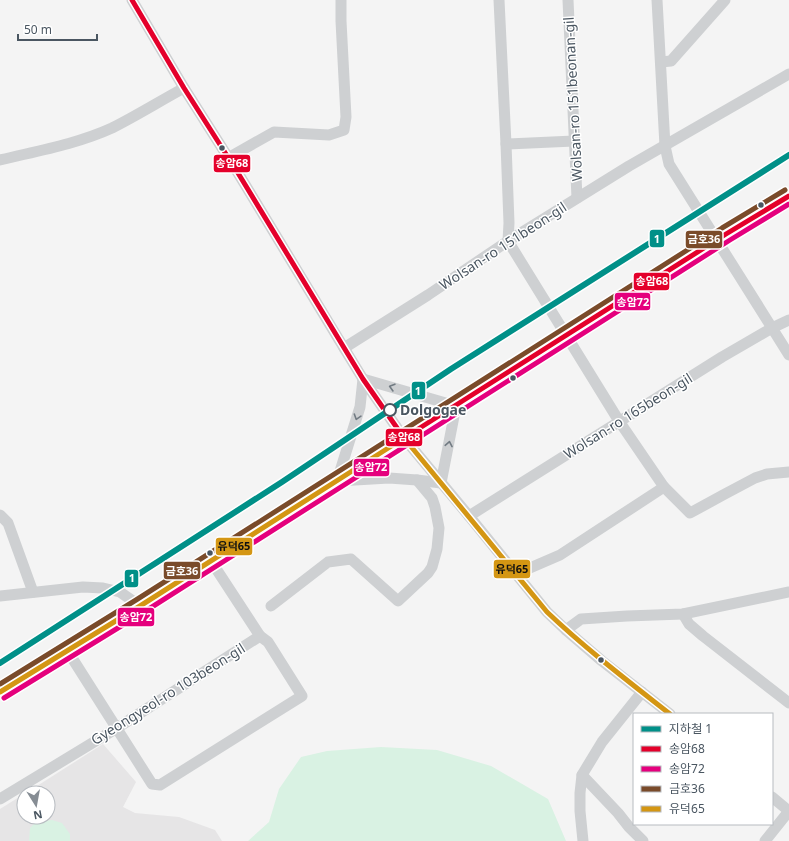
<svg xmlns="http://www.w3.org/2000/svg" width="789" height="841" viewBox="0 0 789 841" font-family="'Noto Sans','Noto Sans KR',sans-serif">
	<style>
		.education { fill: #e6e5e6 }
		.green { fill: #d9f2e3 }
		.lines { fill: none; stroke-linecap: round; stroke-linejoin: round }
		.minor { stroke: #ced0d2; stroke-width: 11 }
		.bus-1-casing { stroke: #fff; stroke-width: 8 }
		.bus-2-casing { stroke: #fff; stroke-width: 8 }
		.bus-3-casing { stroke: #fff; stroke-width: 8 }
		.bus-4-casing { stroke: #fff; stroke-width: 8 }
		.bus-1 { stroke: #e4002b; stroke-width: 5 }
		.bus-2 { stroke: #e5007d; stroke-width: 5 }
		.bus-3 { stroke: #7a4b2a; stroke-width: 5 }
		.bus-4 { stroke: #d49613; stroke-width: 5 }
		.metro-1-casing { stroke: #fff; stroke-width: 9 }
		.metro-1 { stroke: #009088; stroke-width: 6 }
		.oneway { stroke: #727b83 }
		.bus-dot { fill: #4a5661; stroke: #fff; stroke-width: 1.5 }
		.stop-dot { fill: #fff; stroke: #4a5661; stroke-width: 2 }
		.labels { text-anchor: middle; stroke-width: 3; stroke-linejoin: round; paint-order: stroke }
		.street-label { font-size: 14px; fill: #4a5661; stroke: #fff }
		.stop-label { font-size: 14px; font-weight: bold; fill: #4a5661; stroke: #fff; text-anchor: start }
		.line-badge { stroke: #fff; stroke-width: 1.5 }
		.badge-label { font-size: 11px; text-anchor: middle; font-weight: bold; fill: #fff }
		.pale-badge-label { font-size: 11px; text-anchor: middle; font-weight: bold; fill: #111 }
	</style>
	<rect width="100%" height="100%" fill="#f4f4f4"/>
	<path class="education" d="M103,744L136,782L123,807L135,813L179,817L215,830L222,841H0V809L24,794V817H48V793H26Z"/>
	<g class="green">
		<path d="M381,747L437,750L491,766L548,799L566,841H248L269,822L279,789L301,757L327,751Z"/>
		<path d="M52,820L62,823L70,834V841H29L30,828L36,822Z"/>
	</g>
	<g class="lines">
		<g class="minor">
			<path d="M132,0L184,88L238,173L344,348L363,379L404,438L469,516L547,612L566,630L602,661L670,714"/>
			<path d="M499,0L506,144L509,223L508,241L619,421L664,487L690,513L723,495L755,478L767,474L789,472"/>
			<path d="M568,0L577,198"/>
			<path d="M657,0L665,146L669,164L789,355"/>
			<path d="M661,62L671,61L725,0"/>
			<path d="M506,144L574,141"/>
			<path d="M228,158L274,132L329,135L344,130L346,117L341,21V0"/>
			<path d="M0,160C37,151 77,144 112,128C136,116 160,101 184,88"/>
			<path d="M344,348L428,295L508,241L629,166L789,74"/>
			<path d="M363,379L456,406"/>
			<path d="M337,481L360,407L363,379"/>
			<path d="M338,481L389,478L417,480L441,483"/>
			<path d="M441,483L456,406"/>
			<path d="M0,515L8,523L33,592"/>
			<path d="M469,516L722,357L772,328L789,320"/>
			<path d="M516,574L560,555L664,487"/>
			<path d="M0,596L83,587L103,588L120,592L140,606"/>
			<path d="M271,606L328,562L351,559L398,601L428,573L432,567L437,549L439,528L435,507L432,498L417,480"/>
			<path d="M683,614L689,624L703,636L789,703"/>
			<path d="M566,630L581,619L627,616L683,614L789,592"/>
			<path d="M67,650L152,784L160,785L302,696L268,642L260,636"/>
			<path d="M0,692L140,606L726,234L789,196"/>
			<path d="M582,775L618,813L629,827L643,841"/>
			<path d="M772,797L789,811"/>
			<path d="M0,799L117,728L260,636L211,561"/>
			<path d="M583,841L580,811V793L582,775L602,742L642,692"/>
			<path d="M765,841L789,811"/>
		</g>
		<defs>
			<path id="bus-1" d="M132,0L184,88L238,173L363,379L404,438L726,234L789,196"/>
			<path id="bus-2" d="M4,698L144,612L730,240L789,204"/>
			<path id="bus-3" d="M0,684L136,600L722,228L785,190"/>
			<path id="bus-4" d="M0,692L140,606L404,438L547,612C586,649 628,681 670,714"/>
		</defs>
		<use href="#bus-1" class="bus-1-casing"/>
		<use href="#bus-2" class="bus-2-casing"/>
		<use href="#bus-3" class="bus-3-casing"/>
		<use href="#bus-4" class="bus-4-casing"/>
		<use href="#bus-1" class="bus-1"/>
		<use href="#bus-2" class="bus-2"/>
		<use href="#bus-3" class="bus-3"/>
		<use href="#bus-4" class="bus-4"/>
		<defs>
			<path id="metro-1" d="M0,663L282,482L451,369L789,155"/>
		</defs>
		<use href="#metro-1" class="metro-1-casing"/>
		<use href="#metro-1" class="metro-1"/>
	</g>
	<defs><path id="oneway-chevron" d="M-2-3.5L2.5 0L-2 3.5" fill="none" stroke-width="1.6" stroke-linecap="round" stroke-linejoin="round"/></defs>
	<g class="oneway">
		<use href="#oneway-chevron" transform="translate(392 387) rotate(-164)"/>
		<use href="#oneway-chevron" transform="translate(357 417) rotate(108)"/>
		<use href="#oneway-chevron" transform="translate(449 444) rotate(-79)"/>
	</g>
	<g class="bus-dot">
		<circle cx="222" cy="148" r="3.5"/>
		<circle cx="761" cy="205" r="3.5"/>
		<circle cx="513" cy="378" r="3.5"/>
		<circle cx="210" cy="553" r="3.5"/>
		<circle cx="601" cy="660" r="3.5"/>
	</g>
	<circle class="stop-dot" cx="390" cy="410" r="6"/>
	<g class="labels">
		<g class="street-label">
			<text transform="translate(573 99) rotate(-93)" y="5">Wolsan-ro 151beonan-gil</text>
			<text transform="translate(503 246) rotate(-33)" y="5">Wolsan-ro 151beon-gil</text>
			<text transform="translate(628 416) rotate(-32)" y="5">Wolsan-ro 165beon-gil</text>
			<text transform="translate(168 694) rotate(-32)" y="5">Gyeongyeol-ro 103beon-gil</text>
		</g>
		<g class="stop-label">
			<text x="400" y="415">Dolgogae</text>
		</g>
	</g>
	<g class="line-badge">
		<rect x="213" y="154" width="38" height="19" rx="4" fill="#e4002b"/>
		<rect x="649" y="229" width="16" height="19" rx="4" fill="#009088"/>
		<rect x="685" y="230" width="38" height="19" rx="4" fill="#7a4b2a"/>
		<rect x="633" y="272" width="37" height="19" rx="4" fill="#e4002b"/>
		<rect x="614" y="292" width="37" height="19" rx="4" fill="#e5007d"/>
		<rect x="411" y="381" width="15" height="19" rx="4" fill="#009088"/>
		<rect x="385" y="428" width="38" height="19" rx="4" fill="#e4002b"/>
		<rect x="353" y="458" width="37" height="19" rx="4" fill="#e5007d"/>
		<rect x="215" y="537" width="38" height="19" rx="4" fill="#d49613"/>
		<rect x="493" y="559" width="38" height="20" rx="4" fill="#d49613"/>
		<rect x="163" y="561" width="38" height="19" rx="4" fill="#7a4b2a"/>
		<rect x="124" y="569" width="15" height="19" rx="4" fill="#009088"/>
		<rect x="117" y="607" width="38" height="20" rx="4" fill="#e5007d"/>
	</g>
	<g class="badge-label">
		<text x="232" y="167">송암68</text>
		<text x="657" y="243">1</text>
		<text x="704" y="243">금호36</text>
		<text x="652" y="285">송암68</text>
		<text x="633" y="306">송암72</text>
		<text x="418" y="395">1</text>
		<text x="404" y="441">송암68</text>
		<text x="371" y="471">송암72</text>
		<text x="182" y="575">금호36</text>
		<text x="132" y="582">1</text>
		<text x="136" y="621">송암72</text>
	</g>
	<g class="pale-badge-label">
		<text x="234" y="550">유덕65</text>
		<text x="512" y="573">유덕65</text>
	</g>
	<rect x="633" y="713" width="140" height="112" fill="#ffffff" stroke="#b7bbc0"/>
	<rect x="641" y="726" width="20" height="6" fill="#009088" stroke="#b7bbc0"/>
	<text x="669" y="733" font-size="12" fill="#4a5661">지하철 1</text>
	<rect x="641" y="746" width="20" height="6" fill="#e4002b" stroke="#b7bbc0"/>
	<text x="669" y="753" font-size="12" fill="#4a5661">송암68</text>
	<rect x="641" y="766" width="20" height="6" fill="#e5007d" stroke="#b7bbc0"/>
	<text x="669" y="773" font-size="12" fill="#4a5661">송암72</text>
	<rect x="641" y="786" width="20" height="6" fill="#7a4b2a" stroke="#b7bbc0"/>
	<text x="669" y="793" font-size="12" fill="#4a5661">금호36</text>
	<rect x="641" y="806" width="20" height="6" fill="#d49613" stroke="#b7bbc0"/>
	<text x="669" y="813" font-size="12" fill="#4a5661">유덕65</text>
	<g transform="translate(36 805) rotate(169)"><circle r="19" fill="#ffffff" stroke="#b7bbc0"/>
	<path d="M0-3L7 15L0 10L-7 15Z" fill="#868d94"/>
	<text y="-6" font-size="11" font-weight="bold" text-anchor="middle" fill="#4a5661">N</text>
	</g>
	<path d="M18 34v6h79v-6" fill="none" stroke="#4a5661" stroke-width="2"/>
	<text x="24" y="34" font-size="12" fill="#4a5661" stroke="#ffffff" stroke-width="3" paint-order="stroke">50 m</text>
</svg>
